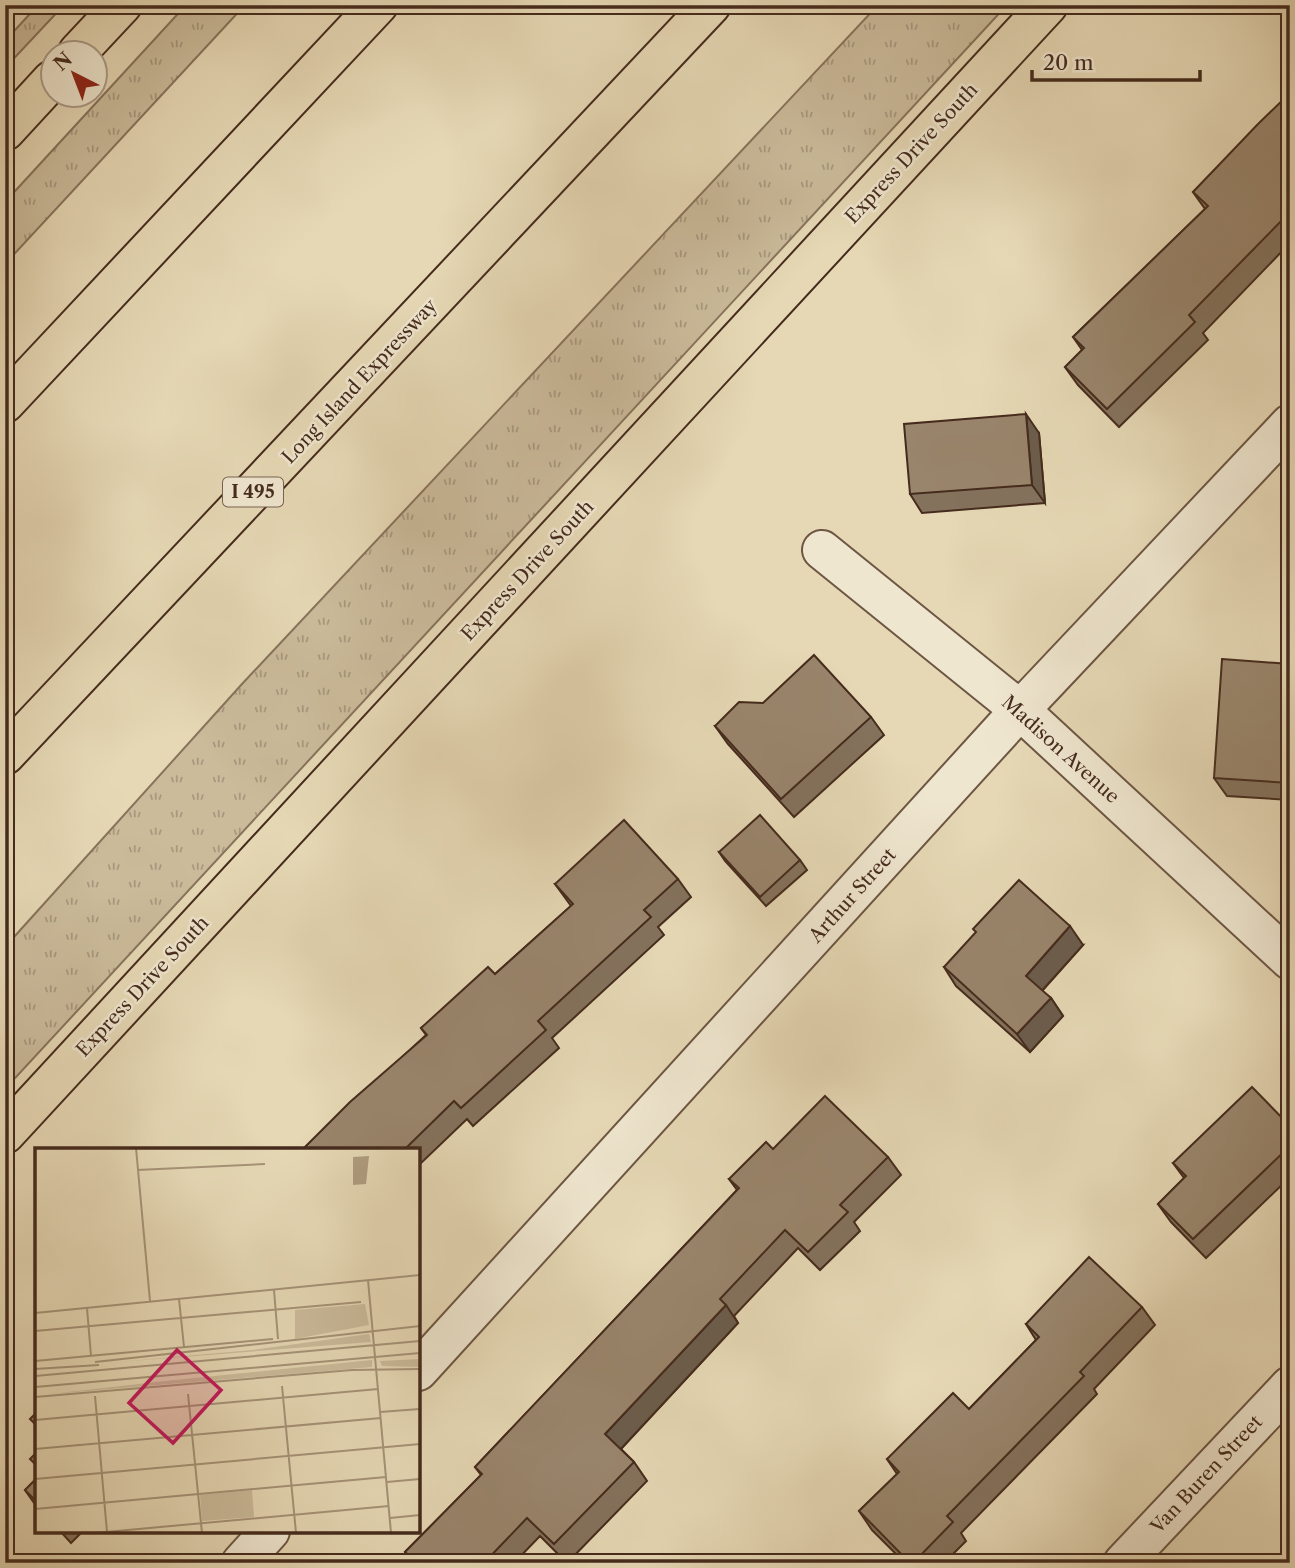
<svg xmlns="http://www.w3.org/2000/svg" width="1295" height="1568" viewBox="0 0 1295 1568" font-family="'Libre Caslon Text',serif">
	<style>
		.grass { fill: url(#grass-tufts); stroke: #88735c; stroke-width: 2 }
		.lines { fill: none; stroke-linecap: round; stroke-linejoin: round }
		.minor-casing { stroke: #6d5643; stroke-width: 42 }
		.major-casing { stroke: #452b1d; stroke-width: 42 }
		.highway-casing { stroke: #452b1d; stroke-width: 42 }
		.minor { stroke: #efe6cf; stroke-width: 38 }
		.major { stroke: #e6d8b5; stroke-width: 38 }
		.highway { stroke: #e6d8b5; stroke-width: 38 }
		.wall { fill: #84725d; stroke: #452b1d; stroke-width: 2 }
		.shaded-wall { fill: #6b5d4c; stroke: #452b1d; stroke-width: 2 }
		.building { fill: #99856c; stroke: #452b1d; stroke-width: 2 }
		.labels { text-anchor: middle; stroke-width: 5; stroke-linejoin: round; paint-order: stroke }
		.shield { fill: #efe6cf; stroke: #786352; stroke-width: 2 }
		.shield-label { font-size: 18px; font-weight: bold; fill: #452b1d }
		.street-label { font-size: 19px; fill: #452b1d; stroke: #efe6cf }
		.inset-road { fill: none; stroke: #a69378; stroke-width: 2 }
		.view { fill: #c2185b; fill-opacity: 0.15; stroke: #c2185b; stroke-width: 3.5 }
		.inset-edge { fill: none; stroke: #452b1d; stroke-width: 3.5 }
	</style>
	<defs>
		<pattern id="grass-tufts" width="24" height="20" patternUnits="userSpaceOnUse" patternTransform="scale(1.75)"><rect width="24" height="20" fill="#cbbb9b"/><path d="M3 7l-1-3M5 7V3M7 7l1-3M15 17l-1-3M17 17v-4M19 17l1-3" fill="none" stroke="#a7987e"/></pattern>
	</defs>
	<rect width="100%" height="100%" fill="#e6d8b5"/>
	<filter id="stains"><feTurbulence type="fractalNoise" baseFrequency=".00286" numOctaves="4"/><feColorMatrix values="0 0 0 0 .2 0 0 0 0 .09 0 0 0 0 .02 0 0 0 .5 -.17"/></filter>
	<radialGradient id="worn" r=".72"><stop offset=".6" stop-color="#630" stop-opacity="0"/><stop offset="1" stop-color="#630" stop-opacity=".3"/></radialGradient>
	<g class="grass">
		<path d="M38,5H64L5,68V41Z"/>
		<path d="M186,5H245L5,264V202Z"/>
		<path d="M878,5H1007L5,1089V947L242,684Z"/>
	</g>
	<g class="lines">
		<defs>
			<g id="minor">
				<path d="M822,550L1020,710L1290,960"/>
				<path d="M418,1371L1020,710L1290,424"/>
				<path d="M241,1563L270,1531"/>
				<path d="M1123,1563L1290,1386"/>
			</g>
			<g id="major">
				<path d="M78,52L122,5"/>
				<path d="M5,131L52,80"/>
				<path d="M5,1134L1048,5"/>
			</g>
			<g id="highway">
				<path d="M5,403L378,5"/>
				<path d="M5,755L711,5"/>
			</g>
		</defs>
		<use href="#minor" class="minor-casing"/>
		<use href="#major" class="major-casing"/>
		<use href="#highway" class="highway-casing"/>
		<use href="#minor" class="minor"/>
		<use href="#major" class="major"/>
		<use href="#highway" class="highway"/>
	</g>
	<g class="wall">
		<path d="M1290,93V243L1203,333L1208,340L1119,427L1078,385L1065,367L1082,350L1073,337L1205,209L1193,192Z"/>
		<path d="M1039,433L1045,503L922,513L910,494Z"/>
		<path d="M1290,664V800L1227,796L1214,778Z"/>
		<path d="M871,717L884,735L794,817L728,744L715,726Z"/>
		<path d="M719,852L800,860L807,870L766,906L725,861Z"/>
		<path d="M678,879L691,897L658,927L664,935L552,1038L559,1048L473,1126L467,1119L418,1166V1150H302L426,1035L421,1028L495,974L571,906L555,884Z"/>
		<path d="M1083,945L1042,991L1051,998L1063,1016L1030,1052L956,986L944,967Z"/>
		<path d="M1290,1126V1177L1206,1258L1171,1222L1158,1204L1184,1178L1173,1163Z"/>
		<path d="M888,1157L901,1175L854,1222L860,1231L820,1270L798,1248L734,1316L738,1323L621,1449L634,1462L647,1481L567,1563L540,1536L514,1563H407L410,1560L405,1552L481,1475L475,1467L737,1190L729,1179Z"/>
		<path d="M1142,1307L1155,1325L1094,1389L1097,1394L961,1533L966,1541L944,1563H905L872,1530L859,1511L897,1474L887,1459L969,1409L1036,1340L1026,1324Z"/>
		<path d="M37,1478V1507L25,1490Z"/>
		<path d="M60,1531H83L71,1543Z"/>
	</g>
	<g class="shaded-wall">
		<path d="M1026,414L1039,433L1045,503L1032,485Z"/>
		<path d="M1070,926L1083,945L1039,994L1026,976Z"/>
		<path d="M1051,998L1063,1016L1030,1052L1017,1034Z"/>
		<path d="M726,1305L738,1323L618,1452L605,1434Z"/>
	</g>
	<g class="building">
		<path d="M1290,93V212L1189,315L1195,322L1107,409L1065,367L1084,348L1073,337L1208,206L1193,192L1258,124Z"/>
		<path d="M1026,414L1032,485L910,494L904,424Z"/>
		<path d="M814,655L871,717L781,799L715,726L739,702L763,703Z"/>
		<path d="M1222,659L1290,664V783L1214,778Z"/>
		<path d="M760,815L800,860L760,897L719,852Z"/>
		<path d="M624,820L678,879L644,910L651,917L538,1021L546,1030L461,1108L454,1101L404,1150H302L350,1102L427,1035L421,1028L488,967L495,974L573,904L555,884Z"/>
		<path d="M1019,880L1070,926L1026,976L1051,998L1017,1034L944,967L976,932L973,929Z"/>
		<path d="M1252,1087L1290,1126V1146L1193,1239L1158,1204L1186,1176L1173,1163Z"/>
		<path d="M825,1096L888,1157L840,1205L848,1212L808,1252L785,1230L720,1299L726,1305L605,1434L634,1462L554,1544L527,1518L484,1563H407L412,1558L405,1552L482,1474L475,1467L739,1188L729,1179L766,1142L773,1149Z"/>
		<path d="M1089,1257L1142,1307L1080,1372L1084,1376L947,1516L953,1522L913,1563H910L859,1511L899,1472L887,1459L953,1393L969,1409L1039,1337L1026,1324Z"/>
		<path d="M37,1412V1426L30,1419Z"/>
		<path d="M37,1452V1466L30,1459Z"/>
		<path d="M37,1478V1502L25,1490Z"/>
	</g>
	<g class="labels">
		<rect class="shield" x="223" y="477.5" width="60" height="29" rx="5"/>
		<g class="shield-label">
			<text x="253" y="498">I 495</text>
		</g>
		<g class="street-label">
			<text transform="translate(911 153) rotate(-47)" y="7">Express Drive South</text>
			<text transform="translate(359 381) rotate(-47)" y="7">Long Island Expressway</text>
			<text transform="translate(527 570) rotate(-47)" y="7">Express Drive South</text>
			<text transform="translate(1061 749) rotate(42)" y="7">Madison Avenue</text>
			<text transform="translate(852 895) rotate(-48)" y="7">Arthur Street</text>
			<text transform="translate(142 986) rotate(-47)" y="7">Express Drive South</text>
			<text transform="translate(1206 1474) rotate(-47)" y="7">Van Buren Street</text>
		</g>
	</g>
	<g transform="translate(35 1148)">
		<rect width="385" height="385" fill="#e6d8b5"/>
		<path d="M334,186L336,194L84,214L217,202ZM337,212V219L16,246L130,233ZM217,342L219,369L167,373L165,347Z" fill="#cbbb9b"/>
		<path d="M330,156L334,177L260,191V162ZM385,211V219L347,218L345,213Z" fill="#cbbb9b"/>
		<path d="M334,8L331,36L318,37V9Z" fill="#af9d81"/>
		<path class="inset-road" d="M101,0L115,153M102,22L230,16M333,132L356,385M239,142L243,191M144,151L149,199M52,160L56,208M0,165L385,127M0,183L326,154M0,213L238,191M60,214L385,178M0,221L64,217M0,228L385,193M247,238L261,385M0,239L385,205M153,246L167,385M60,248L72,384M0,249L317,222L385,221M345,264L385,261M0,272L343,241M0,301L346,270M0,331L385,296M352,334L385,331M0,361L351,329M355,370L385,367M60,385L354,358"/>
		<path class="view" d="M142,202L186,242L138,295L94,255Z"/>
		<rect width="385" height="385" class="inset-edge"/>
	</g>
	<rect width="1295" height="1568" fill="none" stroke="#e6d8b5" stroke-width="28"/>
	<rect x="7" y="7" width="1281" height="1554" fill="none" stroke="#452b1d" stroke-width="3.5"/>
	<rect x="14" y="14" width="1267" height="1540" fill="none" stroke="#452b1d" stroke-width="2"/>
	<g transform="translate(74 74) rotate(318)"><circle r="33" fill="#efe6cf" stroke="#ab9b88" stroke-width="2"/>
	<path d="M0-5L12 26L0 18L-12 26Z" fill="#8f2418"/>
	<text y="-10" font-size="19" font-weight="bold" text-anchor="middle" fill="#452b1d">N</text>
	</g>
	<path d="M1032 70v10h168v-10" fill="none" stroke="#452b1d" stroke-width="3.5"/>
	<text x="1043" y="70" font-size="21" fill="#452b1d" stroke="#efe6cf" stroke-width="5" paint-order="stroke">20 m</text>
	<rect width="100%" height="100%" filter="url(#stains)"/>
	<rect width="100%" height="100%" fill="url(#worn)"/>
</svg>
